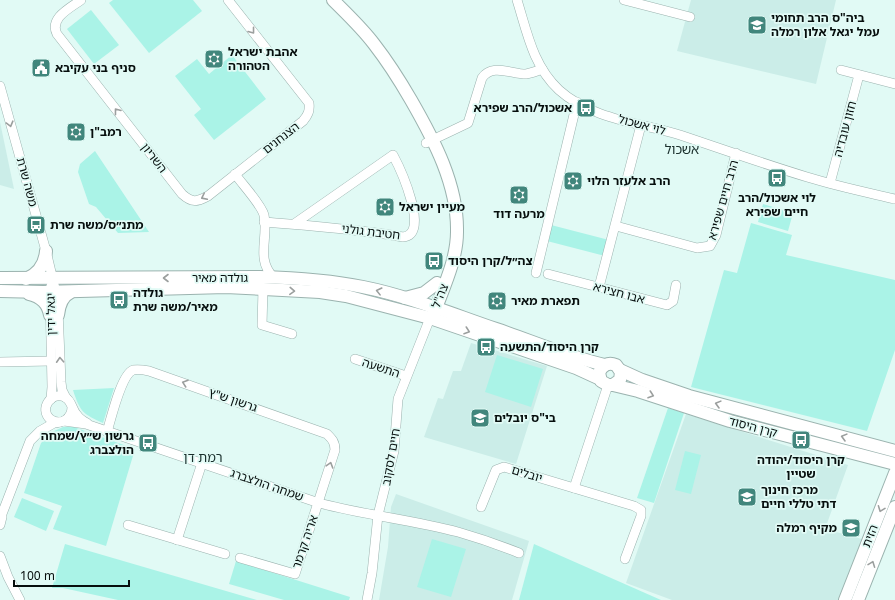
<svg xmlns="http://www.w3.org/2000/svg" width="895" height="600" viewBox="0 0 895 600" font-family="Georgia,'Noto Sans Hebrew',serif">
	<style>
		.built { fill: #cbede8 }
		.green { fill: #aaf3e7 }
		.lines { fill: none; stroke-linecap: round; stroke-linejoin: round }
		.street-casing { stroke: #9bb3af; stroke-width: 10 }
		.secondary-casing { stroke: #9bb3af; stroke-width: 14 }
		.street { stroke: #fff; stroke-width: 9 }
		.secondary { stroke: #fff; stroke-width: 12 }
		.oneway { stroke: #9b9f9e }
		.labels { text-anchor: middle; stroke-width: 3.5; stroke-linejoin: round; paint-order: stroke }
		.poi-label { font-size: 12px; font-weight: bold; fill: #060e0d; stroke: #e1faf5; text-anchor: start }
		.street-label { font-size: 12px; fill: #060e0d; stroke: #e1faf5 }
		.neighbourhood-label { font-size: 13px; fill: #1a2f2c; stroke: #e1faf5 }
	</style>
	<rect width="100%" height="100%" fill="#e1faf5"/>
	<g class="built">
		<path d="M691,0H836L816,84L677,51Z"/>
		<path d="M0,122L14,189L0,185Z"/>
		<path d="M471,343L547,366L516,464L424,437L438,398L443,399L453,371H461Z"/>
		<path d="M686,414L848,465L825,529L862,539L838,600H672L626,583Z"/>
		<path d="M396,494L529,541L512,600H379L388,547L391,507Z"/>
	</g>
	<g class="green">
		<path d="M113,0H193L202,11L149,53L109,3Z"/>
		<path d="M91,10L119,45L94,64L67,29Z"/>
		<path d="M232,55L266,99L214,140L194,115L201,109L175,76L197,59L209,74Z"/>
		<path d="M95,151L149,232L118,233L96,207L89,204L78,172L80,164Z"/>
		<path d="M763,204L793,213L788,231L758,222Z"/>
		<path d="M751,223L792,235L786,255L895,280V350L867,431L691,387L724,270L737,273Z"/>
		<path d="M551,225L609,240L605,256L547,241Z"/>
		<path d="M497,355L543,369L531,407L485,392Z"/>
		<path d="M114,388L103,423C83,414 80,412 73,390Z"/>
		<path d="M668,408L684,413L654,503L637,498Z"/>
		<path d="M63,427H74L135,449L106,546L53,529L62,506L24,493L41,443L52,432Z"/>
		<path d="M685,451L701,455L691,494L675,490Z"/>
		<path d="M22,498L54,511L46,531L14,517Z"/>
		<path d="M432,539L466,549L451,597L417,587Z"/>
		<path d="M65,544L257,600H118L63,588H52Z"/>
		<path d="M534,544L661,600H519Z"/>
		<path d="M236,561L350,597L349,600H284L229,584Z"/>
	</g>
	<g class="lines">
		<defs>
			<g id="street">
				<path d="M81,0C70,8 49,18 57,34L182,194C192,203 197,202 208,196L303,121C308,115 310,111 309,103L228,0"/>
				<path d="M517,0C527,32 533,66 559,90C591,119 640,123 680,135C722,149 764,164 807,177C836,186 865,192 895,199"/>
				<path d="M624,0L690,17"/>
				<path d="M841,70L895,84"/>
				<path d="M0,86L46,251L57,297"/>
				<path d="M426,143L468,123L482,78C492,63 511,74 526,74C532,73 537,71 542,69"/>
				<path d="M235,174C242,184 261,204 264,215C269,238 255,259 274,278"/>
				<path d="M830,183L859,75"/>
				<path d="M264,222C311,226 357,229 403,237C431,235 400,168 393,155L294,224"/>
				<path d="M616,226L697,248L710,246L716,235L736,153"/>
				<path d="M536,273L577,102"/>
				<path d="M548,274L667,305L673,301L676,285"/>
				<path d="M51,286L50,292L52,387L51,399"/>
				<path d="M599,287L641,125"/>
				<path d="M263,289L262,325L292,334"/>
				<path d="M58,310L61,382L62,390L66,398"/>
				<path d="M355,359L406,376"/>
				<path d="M0,362L51,361"/>
				<path d="M72,407C72,418 61,427 50,419C39,409 51,391 65,397C72,401 72,410 77,415C79,418 83,421 87,423"/>
				<path d="M64,421L86,424L319,503C365,515 412,520 458,532C479,538 499,545 519,553"/>
				<path d="M107,432C111,419 121,375 133,370C138,369 144,370 149,371L327,434C332,439 335,442 335,450L295,574L240,558"/>
				<path d="M574,488L608,385"/>
				<path d="M481,507L496,470L504,467L634,506L641,510V516L625,559"/>
				<path d="M0,511L2,517L0,525"/>
				<path d="M2,514L30,441L40,431L54,423L60,422"/>
				<path d="M128,525L225,554"/>
				<path d="M177,540L202,463"/>
				<path d="M0,556L8,577L20,600"/>
				<path d="M367,600L372,573L378,515L394,451L398,399L430,318"/>
			</g>
			<g id="secondary">
				<path d="M333,0C347,14 362,28 374,44C388,62 400,81 411,100C434,140 458,185 457,232C457,258 445,284 436,308L433,314"/>
				<path d="M0,278L260,277C294,278 329,280 363,287C408,296 452,314 496,329C532,341 568,357 605,365"/>
				<path d="M26,279C38,274 45,264 46,251"/>
				<path d="M0,291L43,292L226,287L320,292L346,296L430,318L576,368L600,379"/>
				<path d="M29,294C41,297 48,303 50,315"/>
				<path d="M405,298L424,293L437,283"/>
				<path d="M58,315C59,305 62,296 71,292"/>
				<path d="M620,370L642,380L689,396L895,451"/>
				<path d="M613,385L620,380L621,372L616,365C608,362 602,365 599,373L601,381L608,385H613L638,391L730,421L895,464"/>
				<path d="M845,600L895,473"/>
				<path d="M858,600L895,507"/>
			</g>
		</defs>
		<use href="#street" class="street-casing"/>
		<use href="#secondary" class="secondary-casing"/>
		<use href="#street" class="street"/>
		<use href="#secondary" class="secondary"/>
	</g>
	<defs><path id="oneway-chevron" d="M-2-3.5L2.5 0L-2 3.5" fill="none" stroke-width="1.6" stroke-linecap="round" stroke-linejoin="round"/></defs>
	<g class="oneway">
		<use href="#oneway-chevron" transform="translate(252 31) rotate(52)"/>
		<use href="#oneway-chevron" transform="translate(117 111) rotate(-128)"/>
		<use href="#oneway-chevron" transform="translate(10 124) rotate(75)"/>
		<use href="#oneway-chevron" transform="translate(204 197) rotate(154)"/>
		<use href="#oneway-chevron" transform="translate(166 278) rotate(180)"/>
		<use href="#oneway-chevron" transform="translate(292 291) rotate(3)"/>
		<use href="#oneway-chevron" transform="translate(379 291) rotate(-166)"/>
		<use href="#oneway-chevron" transform="translate(467 331) rotate(19)"/>
		<use href="#oneway-chevron" transform="translate(60 360) rotate(-93)"/>
		<use href="#oneway-chevron" transform="translate(185 383) rotate(-161)"/>
		<use href="#oneway-chevron" transform="translate(651 395) rotate(19)"/>
		<use href="#oneway-chevron" transform="translate(718 404) rotate(-165)"/>
		<use href="#oneway-chevron" transform="translate(844 437) rotate(-165)"/>
		<use href="#oneway-chevron" transform="translate(330 465) rotate(-73)"/>
		<use href="#oneway-chevron" transform="translate(881 509) rotate(111)"/>
		<use href="#oneway-chevron" transform="translate(872 564) rotate(-69)"/>
	</g>
	<defs>
		<symbol id="school-square" viewBox="-11 -11 22 22"><rect x="-9" y="-9" width="18" height="18" rx="4" fill="#41867c" stroke="#e1faf5"/><path d="M0-5L7-2L0 1L-7-2ZM-4 1L0 2.5L4 1V4Q0 6-4 4Z" fill="#fff"/></symbol>
		<symbol id="synagogue-square" viewBox="-11 -11 22 22"><rect x="-9" y="-9" width="18" height="18" rx="4" fill="#41867c" stroke="#e1faf5"/><path d="M0-6.5L5.6 3.2H-5.6ZM0 6.5L5.6-3.2H-5.6Z" fill="#fff"/></symbol>
		<symbol id="civic-square" viewBox="-11 -11 22 22"><rect x="-9" y="-9" width="18" height="18" rx="4" fill="#41867c" stroke="#e1faf5"/><path d="M-.6-6.5H3V-4.5H.6V-3L4-1V1h2V6H-6V1h2V-1L-.6-3ZM-1.2 2.5V6h2.4V2.5Z" fill="#fff"/></symbol>
		<symbol id="bus-square" viewBox="-11 -11 22 22"><rect x="-9" y="-9" width="18" height="18" rx="4" fill="#41867c" stroke="#e1faf5"/><path d="M-5-6H5V4H4V6H2V4H-2V6H-4V4H-5ZM-3.5-4V0h7V-4ZM-3.5 1.2v1.5H-2V1.2ZM2 1.2v1.5H3.5V1.2Z" fill="#fff"/></symbol>
		<symbol id="university-square" viewBox="-11 -11 22 22"><rect x="-9" y="-9" width="18" height="18" rx="4" fill="#41867c" stroke="#e1faf5"/><path d="M0-5L7-2L0 1L-7-2ZM-4 1L0 2.5L4 1V4Q0 6-4 4Z" fill="#fff"/></symbol>
	</defs>
	<g fill-rule="evenodd">
		<use href="#school-square" x="746" y="14" width="22" height="22"/>
		<use href="#synagogue-square" x="203" y="48" width="22" height="22"/>
		<use href="#civic-square" x="30" y="57" width="22" height="22"/>
		<use href="#bus-square" x="575" y="97" width="22" height="22"/>
		<use href="#synagogue-square" x="65" y="121" width="22" height="22"/>
		<use href="#bus-square" x="766" y="167" width="22" height="22"/>
		<use href="#synagogue-square" x="562" y="170" width="22" height="22"/>
		<use href="#synagogue-square" x="508" y="184" width="22" height="22"/>
		<use href="#synagogue-square" x="374" y="196" width="22" height="22"/>
		<use href="#bus-square" x="25" y="214" width="22" height="22"/>
		<use href="#bus-square" x="423" y="250" width="22" height="22"/>
		<use href="#bus-square" x="108" y="289" width="22" height="22"/>
		<use href="#synagogue-square" x="486" y="290" width="22" height="22"/>
		<use href="#bus-square" x="475" y="336" width="22" height="22"/>
		<use href="#school-square" x="469" y="407" width="22" height="22"/>
		<use href="#bus-square" x="790" y="429" width="22" height="22"/>
		<use href="#bus-square" x="137" y="432" width="22" height="22"/>
		<use href="#school-square" x="736" y="486" width="22" height="22"/>
		<use href="#university-square" x="840" y="517" width="22" height="22"/>
	</g>
	<g class="labels">
		<g class="poi-label">
			<text x="771" y="22">ביה"ס הרב תחומי<tspan x="771" dy="14">עמל יגאל אלון רמלה</tspan></text>
			<text x="228" y="56">אהבת ישראל<tspan x="228" dy="14">הטהורה</tspan></text>
			<text x="55" y="72">סניף בני עקיבא</text>
			<text x="572" y="112" text-anchor="end">אשכול/הרב שפירא</text>
			<text x="90" y="136">רמב"ן</text>
			<text x="587" y="185">הרב אלעזר הלוי</text>
			<text x="777" y="202" text-anchor="middle">לוי אשכול/הרב<tspan x="777" dy="14">חיים שפירא</tspan></text>
			<text x="399" y="211">מעיין ישראל</text>
			<text x="519" y="218" text-anchor="middle">מרעה דוד</text>
			<text x="50" y="229">מתנ״ס/משה שרת</text>
			<text x="448" y="265">צה״ל/קרן היסוד</text>
			<text x="133" y="297">גולדה<tspan x="133" dy="14">מאיר/משה שרת</tspan></text>
			<text x="511" y="305">תפארת מאיר</text>
			<text x="500" y="351">קרן היסוד/התשעה</text>
			<text x="494" y="422">בי"ס יובלים</text>
			<text x="134" y="440" text-anchor="end">גרשון ש״ץ/שמחה<tspan x="134" dy="14">הולצברג</tspan></text>
			<text x="801" y="464" text-anchor="middle">קרן היסוד/יהודה<tspan x="801" dy="14">שטיין</tspan></text>
			<text x="761" y="494">מרכז חינוך<tspan x="761" dy="14">דתי טללי חיים</tspan></text>
			<text x="837" y="532" text-anchor="end">מקיף רמלה</text>
		</g>
		<g class="street-label">
			<text transform="translate(642 125) rotate(15)" y="4">לוי אשכול</text>
			<text transform="translate(845 129) rotate(-75)" y="4">חזון עובדיה</text>
			<text transform="translate(281 138) rotate(-38)" y="4">הצנחנים</text>
			<text transform="translate(154 158) rotate(52)" y="4">השריון</text>
			<text transform="translate(27 182) rotate(75)" y="4">משה שרת</text>
			<text transform="translate(723 200) rotate(-74)" y="4">הרב חיים שפירא</text>
			<text transform="translate(371 232) rotate(7)" y="4">חטיבת גולני</text>
			<text x="220" y="282">גולדה מאיר</text>
			<text transform="translate(619 293) rotate(15)" y="4">אבו חצירא</text>
			<text transform="translate(440 296) rotate(-68)" y="4">צה"ל</text>
			<text transform="translate(51 314) rotate(-91)" y="4">יגאל ידין</text>
			<text transform="translate(381 368) rotate(18)" y="4">התשעה</text>
			<text transform="translate(233 400) rotate(19)" y="4">גרשון ש"ץ</text>
			<text transform="translate(753 427) rotate(15)" y="4">קרן היסוד</text>
			<text transform="translate(391 457) rotate(-80)" y="4">חיים לסקוב</text>
			<text transform="translate(527 474) rotate(17)" y="4">יובלים</text>
			<text transform="translate(267 485) rotate(19)" y="4">שמחה הולצברג</text>
			<text transform="translate(870 536) rotate(-69)" y="4">הזית</text>
			<text transform="translate(305 542) rotate(-71)" y="4">אריה קרמר</text>
		</g>
		<g class="neighbourhood-label">
			<text x="682" y="154">אשכול</text>
			<text x="203" y="462">רמת דן</text>
		</g>
	</g>
	<path d="M14 580v6h115v-6" fill="none" stroke="#060e0d" stroke-width="2"/>
	<text x="20" y="580" font-size="12" fill="#060e0d" stroke="#e1faf5" stroke-width="3" paint-order="stroke">100 m</text>
</svg>
